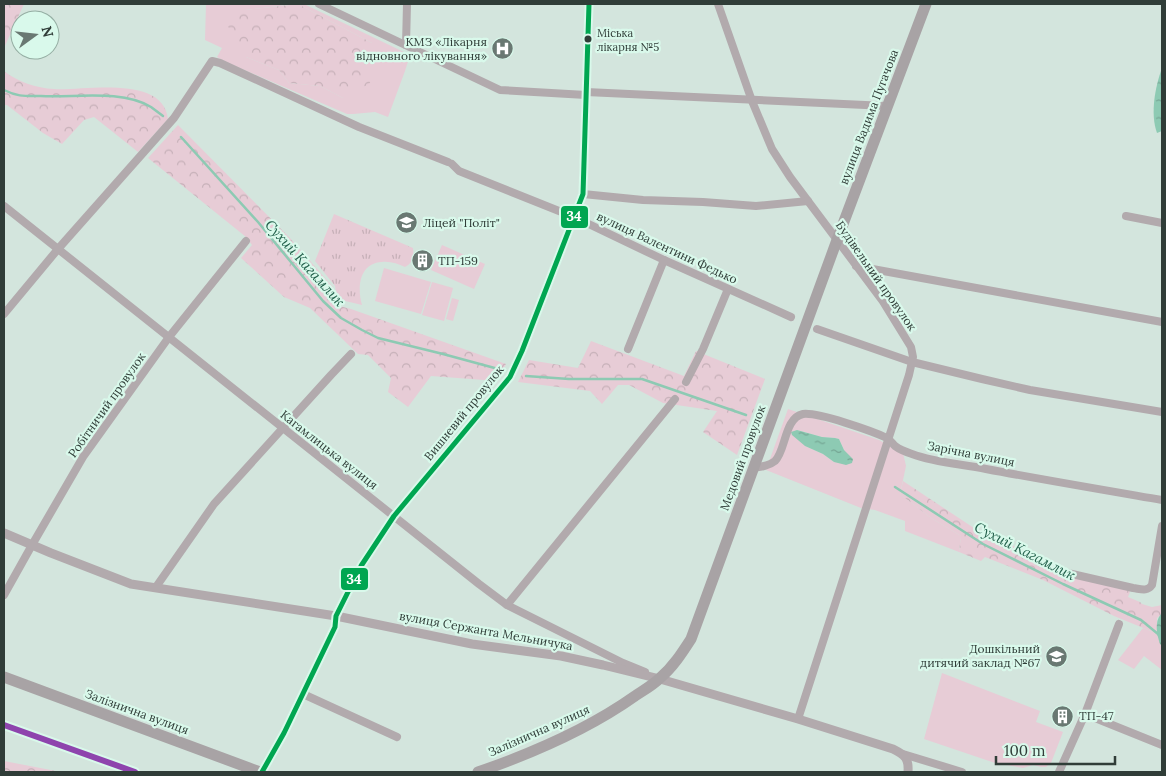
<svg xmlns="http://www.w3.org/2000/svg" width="1166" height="776" viewBox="0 0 1166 776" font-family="Lora,serif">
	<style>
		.green { fill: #e7ccd6; fill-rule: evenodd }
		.forest { fill: url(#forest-crowns) }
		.park { fill: url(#park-tufts) }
		.water { fill: url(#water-ripples) }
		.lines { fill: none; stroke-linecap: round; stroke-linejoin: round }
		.stream { stroke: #8dcab3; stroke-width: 2.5 }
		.minor { stroke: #b2aaad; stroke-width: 8 }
		.tertiary { stroke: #b2aaad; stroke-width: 9 }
		.primary { stroke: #a8a3a5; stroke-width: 11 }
		.bus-1-casing { stroke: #d9f9eb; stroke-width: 9 }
		.bus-1 { stroke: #00a651; stroke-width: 5 }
		.rail-1-casing { stroke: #d9f9eb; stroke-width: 10 }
		.rail-1 { stroke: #8e44ad; stroke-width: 6 }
		.bus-dot { fill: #303d38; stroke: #d9f9eb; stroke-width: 2 }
		.labels { text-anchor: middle; stroke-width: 4.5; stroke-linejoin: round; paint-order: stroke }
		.bus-label { font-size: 11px; fill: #303d38; stroke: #d9f9eb; text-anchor: start }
		.poi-label { font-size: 12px; fill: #303d38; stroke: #d9f9eb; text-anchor: start }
		.street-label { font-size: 12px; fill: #303d38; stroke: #d9f9eb }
		.water-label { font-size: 14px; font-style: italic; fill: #215f4a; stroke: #d9f9eb }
		.line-badge { stroke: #d9f9eb; stroke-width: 2 }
		.badge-label { font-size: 14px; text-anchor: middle; font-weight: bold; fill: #fff }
	</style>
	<defs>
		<pattern id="forest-crowns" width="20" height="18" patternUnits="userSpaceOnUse" patternTransform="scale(1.25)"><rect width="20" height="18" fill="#e7ccd6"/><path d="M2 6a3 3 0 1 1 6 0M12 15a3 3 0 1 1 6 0" fill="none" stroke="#c6b0b8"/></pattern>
		<pattern id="park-tufts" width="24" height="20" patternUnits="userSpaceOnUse" patternTransform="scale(1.25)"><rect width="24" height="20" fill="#e7ccd6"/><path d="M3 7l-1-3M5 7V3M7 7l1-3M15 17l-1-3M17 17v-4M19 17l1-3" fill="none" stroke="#c6b0b8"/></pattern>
		<pattern id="water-ripples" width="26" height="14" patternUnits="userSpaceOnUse" patternTransform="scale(1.25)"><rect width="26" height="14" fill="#8dcab3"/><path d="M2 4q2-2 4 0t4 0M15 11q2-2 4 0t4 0" fill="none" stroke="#74a593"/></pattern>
	</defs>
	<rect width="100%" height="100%" fill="#d3e5dd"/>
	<g class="green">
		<path d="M206,4H296L245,10L246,57L279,70L289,83L320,86L343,98L372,43L298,4H304L410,55L405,71L388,117L375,112L353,114H347L226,62L217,57L222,48L205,40Z"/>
		<path d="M442,245L485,264L474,289L431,270Z"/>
		<path d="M384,268L431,282L421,314L375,301Z"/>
		<path d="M432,282L453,288L444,321L422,315Z"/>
		<path d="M452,298L459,300L453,321L446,319Z"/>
		<path d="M788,409L879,440L903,453L906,466L900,494L931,518L961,536L959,552L905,531V521L875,510L861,508L766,470ZM797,430L822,437L835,438L839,439L844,450L834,462L823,454L805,446Z"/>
		<path d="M1143,628L1158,634L1160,644L1162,646V670L1144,656L1134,669L1118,660Z"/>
		<path d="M942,673L1040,711L1036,722L1063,732L1051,763L1046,767H1041L1033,765L1023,768L995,763L924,739Z"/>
	</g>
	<g class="forest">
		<path d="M4,4H24L4,48Z"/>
		<path d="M298,4L372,43L383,62L369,84L343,98L320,86L289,83L279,70L246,57L226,23L245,10Z"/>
		<path d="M4,71C18,82 36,88 54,89C84,91 163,74 168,119L138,152L94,117L84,120L62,144L43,133L7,105H4Z"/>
		<path d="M178,125L289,237L333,287L335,305L351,309L506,364L497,381L431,376L408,407L388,392L391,378L368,355L358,354L310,308L284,297L241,258L252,245L246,237L148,158Z"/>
		<path d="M591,341L684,376L696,351L765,379L737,455L703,432L717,411L663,403L629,385H618L602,404L590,391L518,382L529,360L578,368Z"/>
		<path d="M903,481L983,534L1024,550L1051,563L1128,590L1130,592L1128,597L1140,602L1142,604L1152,607L1162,605V614L1157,618V623L1158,634L1114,616L1043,580L985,557L981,561L959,552L961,536L931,518L900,494Z"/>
		<path d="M4,761L56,771L59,772H4Z"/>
	</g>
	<path class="park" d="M334,214L413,248C414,257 413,263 405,267C398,264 390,261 382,262C359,263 357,288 362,305L337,299L335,286L315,261Z"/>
	<g class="water">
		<path d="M1162,68V131L1157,133C1150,114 1155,87 1162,68Z"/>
		<path d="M797,430L822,437L835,438L839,439L844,450L853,459L852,463L846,465L834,462L823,454L805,446L792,435L791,432Z"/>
		<path d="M1161,614H1162V646L1160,644C1157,635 1154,622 1161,614Z"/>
	</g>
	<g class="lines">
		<g class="stream">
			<path d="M4,90C18,97 25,96 41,96C74,98 121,89 151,107C155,110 159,113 163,116"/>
			<path d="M181,137L258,222L323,301L341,318L362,330L378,338L443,354L502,370"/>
			<path d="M526,376L569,379H642L746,415"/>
			<path d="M895,487L983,544L1063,584L1141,620L1158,634L1162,640"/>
		</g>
		<g class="minor">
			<path d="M319,4L500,90L586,95"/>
			<path d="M718,4L752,101L772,149L790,177L882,300L911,347L913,357L909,375L798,719"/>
			<path d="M406,45L407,4"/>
			<path d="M586,92L887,106"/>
			<path d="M452,164L459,171L574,217L664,260L791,317"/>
			<path d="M583,194L643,200L703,202L756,206L808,201"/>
			<path d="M4,206L479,584L507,605L623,663L645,672"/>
			<path d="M1126,216L1162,223"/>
			<path d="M856,266L1162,322"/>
			<path d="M4,314L58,249L174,118L212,61L220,63L359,127L448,162"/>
			<path d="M817,329L912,362L982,379L1030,390L1162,412"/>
			<path d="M628,349L664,260"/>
			<path d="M686,382L703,349L728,289"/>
			<path d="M753,468C761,467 769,466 775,461C786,451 784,418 803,414C818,412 872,431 887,438C890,440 892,443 895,446C899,449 906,452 912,454C936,463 962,464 986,469C1045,480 1104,490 1162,500"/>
			<path d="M1059,571L1133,588C1141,589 1147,592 1152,585L1162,526"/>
			<path d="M156,587L214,504L331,375L351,354"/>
			<path d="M4,595L32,545L83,457L169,337L246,241"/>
			<path d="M507,605L675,399"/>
			<path d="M303,694L397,737"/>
			<path d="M1085,714L1162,745"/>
			<path d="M903,754L962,772"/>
			<path d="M262,772L284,733L335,627L336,616L361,566L394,516L510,377L522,351L583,194L589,4"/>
			<path d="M1059,772L1085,714L1119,624"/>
		</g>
		<path class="tertiary" d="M4,533L51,553L131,584L336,616L472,644L561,656L603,665L660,679L798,719L893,749C905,755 909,758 908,772"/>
		<g class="primary">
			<path d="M4,677L260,772"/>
			<path d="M478,772C533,753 587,730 635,696C644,690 653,685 660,678C673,667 682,653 691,639L837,240L926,4"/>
		</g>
		<defs>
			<path id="bus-1" d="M262,772L284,733L335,627L336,616L361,566L394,516L510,377L522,351L583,194L589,4"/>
		</defs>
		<use href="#bus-1" class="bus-1-casing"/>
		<use href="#bus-1" class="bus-1"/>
		<defs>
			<path id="rail-1" d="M4,725L135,772"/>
		</defs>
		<use href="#rail-1" class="rail-1-casing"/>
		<use href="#rail-1" class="rail-1"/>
	</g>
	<defs>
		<symbol id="hospital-disc" viewBox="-11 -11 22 22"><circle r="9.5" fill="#697872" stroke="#d9f9eb"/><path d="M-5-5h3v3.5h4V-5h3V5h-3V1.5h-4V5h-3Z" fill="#fff"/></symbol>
		<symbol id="school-disc" viewBox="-11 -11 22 22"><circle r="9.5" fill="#697872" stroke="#d9f9eb"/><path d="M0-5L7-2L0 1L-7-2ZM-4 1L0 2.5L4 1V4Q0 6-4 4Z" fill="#fff"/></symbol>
		<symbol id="building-disc" viewBox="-11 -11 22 22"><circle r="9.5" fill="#697872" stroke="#d9f9eb"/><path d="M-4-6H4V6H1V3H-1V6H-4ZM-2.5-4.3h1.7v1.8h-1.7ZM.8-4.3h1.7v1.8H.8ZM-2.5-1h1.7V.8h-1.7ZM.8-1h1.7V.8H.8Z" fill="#fff"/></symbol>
	</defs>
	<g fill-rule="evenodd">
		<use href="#hospital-disc" x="490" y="36" width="25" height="25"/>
		<use href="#school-disc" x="394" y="210" width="25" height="25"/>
		<use href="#building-disc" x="410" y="248" width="25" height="25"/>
		<use href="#school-disc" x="1044" y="644" width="25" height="25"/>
		<use href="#building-disc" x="1050" y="704" width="25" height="25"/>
	</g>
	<circle class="bus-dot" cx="588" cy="39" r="4.5"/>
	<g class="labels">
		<g class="bus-label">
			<text x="597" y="37">Міська<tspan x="597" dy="14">лікарня №5</tspan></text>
		</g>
		<g class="poi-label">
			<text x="487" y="46" text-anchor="end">КМЗ «Лікарня<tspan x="487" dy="14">відновного лікування»</tspan></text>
			<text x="423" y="227">Ліцей "Політ"</text>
			<text x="438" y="265">ТП-159</text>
			<text x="1040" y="653" text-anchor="end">Дошкільний<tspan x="1040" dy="14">дитячий заклад №67</tspan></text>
			<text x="1079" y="720">ТП-47</text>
		</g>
		<g class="street-label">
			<text transform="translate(869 117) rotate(-69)" y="4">вулиця Вадима Пугачова</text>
			<text transform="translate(667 248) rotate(25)" y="4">вулиця Валентини Федько</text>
			<text transform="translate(876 276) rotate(55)" y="4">Будівельний провулок</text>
			<text transform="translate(107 405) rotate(-55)" y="4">Робітничий провулок</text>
			<text transform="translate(464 413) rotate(-51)" y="4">Вишневий провулок</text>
			<text transform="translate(329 450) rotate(38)" y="4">Кагамлицька вулиця</text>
			<text transform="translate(971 454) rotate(11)" y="4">Зарічна вулиця</text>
			<text transform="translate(743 458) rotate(-70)" y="4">Медовий провулок</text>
			<text transform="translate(486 631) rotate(10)" y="4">вулиця Сержанта Мельничука</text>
			<text transform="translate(137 712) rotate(20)" y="4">Залізнична вулиця</text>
			<text transform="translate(539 731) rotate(-24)" y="4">Залізнична вулиця</text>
		</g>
		<g class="water-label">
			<text transform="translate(305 263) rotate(48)" y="5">Сухий Кагамлик</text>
			<text transform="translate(1025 551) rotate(27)" y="5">Сухий Кагамлик</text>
		</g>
	</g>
	<g class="line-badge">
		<rect x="560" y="205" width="29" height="24" rx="5" fill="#00a651"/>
		<rect x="340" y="567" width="29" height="24" rx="5" fill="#00a651"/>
	</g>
	<g class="badge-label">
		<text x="574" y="221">34</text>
		<text x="354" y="584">34</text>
	</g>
	<rect width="1166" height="776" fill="none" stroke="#303d38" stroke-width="10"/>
	<g transform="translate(35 35) rotate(75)"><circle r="24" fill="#d9f9eb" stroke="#95aea3"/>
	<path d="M0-4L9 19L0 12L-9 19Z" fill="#697872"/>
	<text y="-8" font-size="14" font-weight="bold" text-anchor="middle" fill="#303d38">N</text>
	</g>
	<path d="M996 756v8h119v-8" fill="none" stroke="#303d38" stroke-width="2.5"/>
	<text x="1004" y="756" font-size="15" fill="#303d38" stroke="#d9f9eb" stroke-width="4" paint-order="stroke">100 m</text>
</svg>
